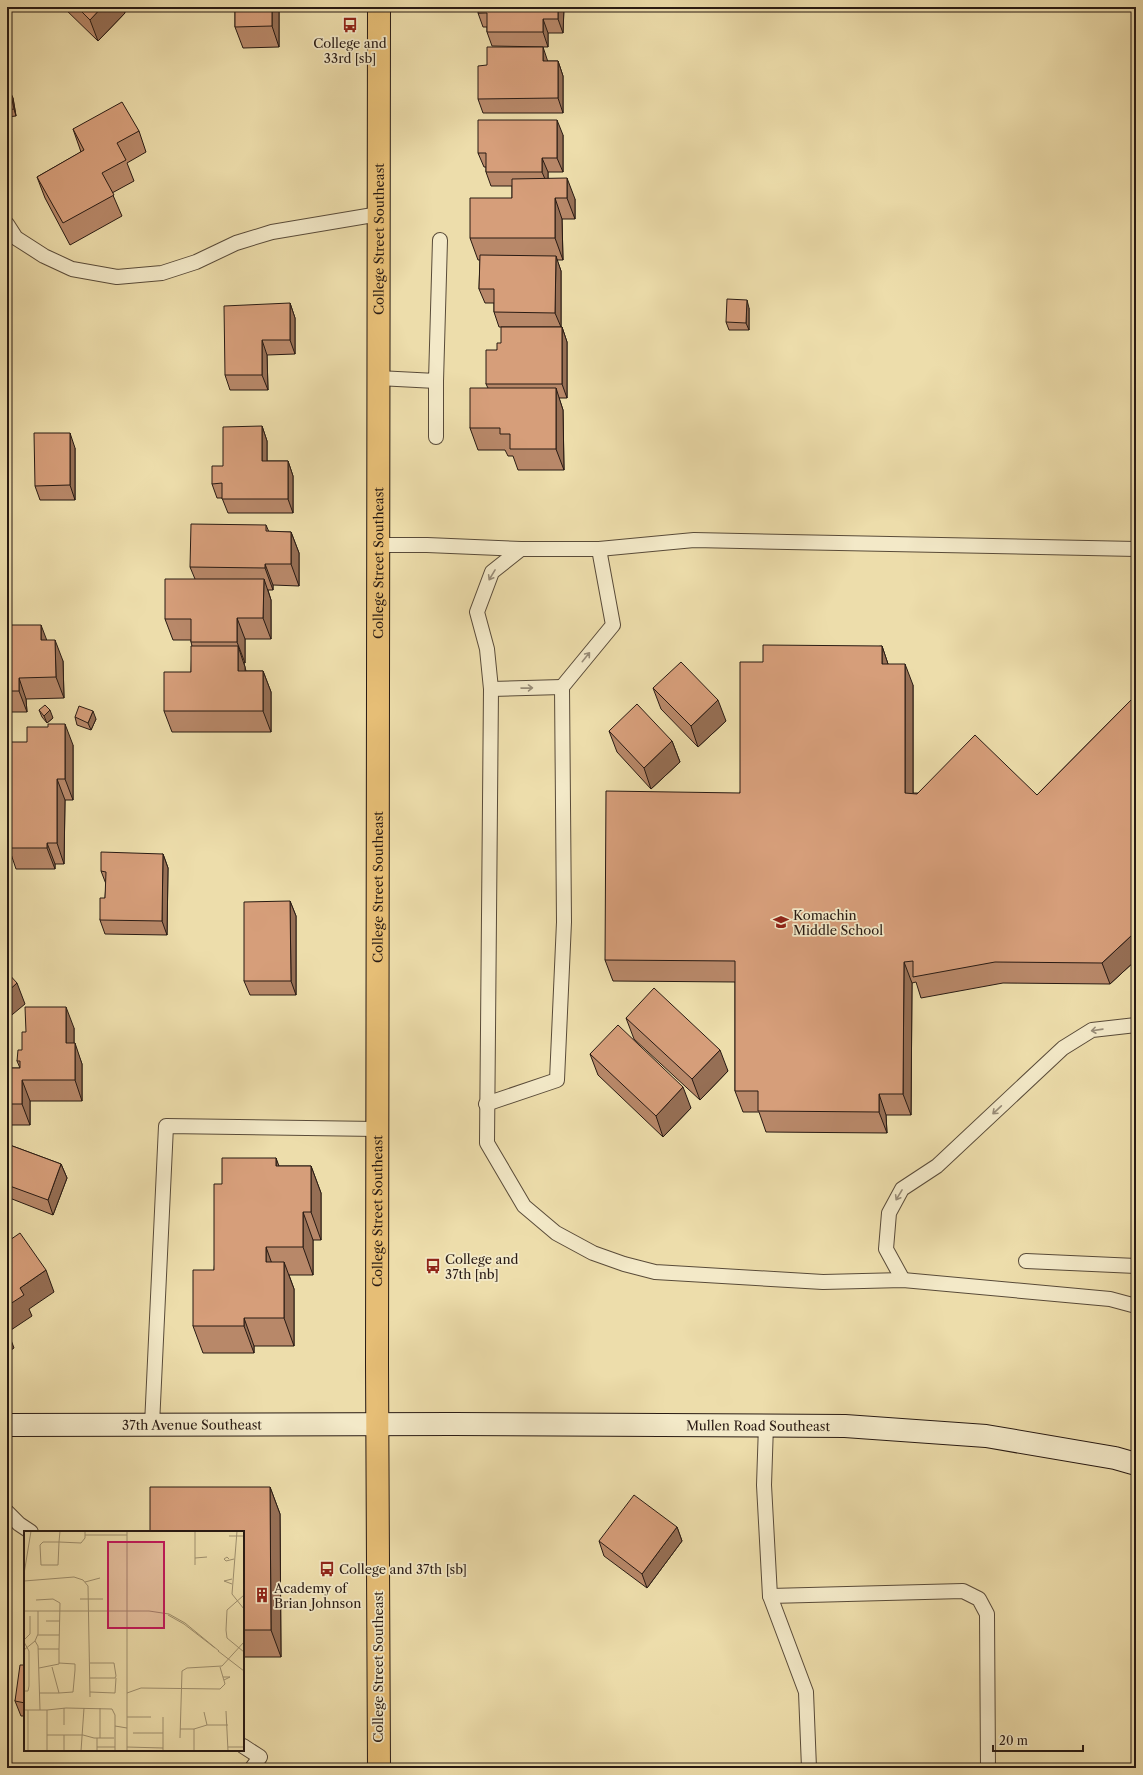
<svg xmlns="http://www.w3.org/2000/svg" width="1143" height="1775" viewBox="0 0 1143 1775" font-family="'Libre Caslon Text',serif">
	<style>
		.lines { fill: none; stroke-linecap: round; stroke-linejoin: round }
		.lane-casing { stroke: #594b39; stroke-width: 16 }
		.secondary-casing { stroke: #281a13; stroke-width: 24 }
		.primary-casing { stroke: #281a13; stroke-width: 24 }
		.lane { stroke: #f3e9c8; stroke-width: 14 }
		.secondary { stroke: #f3e9c8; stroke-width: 22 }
		.primary { stroke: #e6be76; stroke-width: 22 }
		.wall { fill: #b88869; stroke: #281a13 }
		.shaded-wall { fill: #966f55; stroke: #281a13 }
		.building { fill: #d69e7a; stroke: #281a13 }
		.oneway { stroke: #988c77 }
		.labels { text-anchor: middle; stroke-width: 3.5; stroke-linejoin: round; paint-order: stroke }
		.poi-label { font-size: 13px; fill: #281a13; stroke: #f3e9c8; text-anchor: start }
		.street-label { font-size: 13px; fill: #281a13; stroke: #f3e9c8 }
		.inset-road { fill: none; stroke: #9e8f6e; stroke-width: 1 }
		.view { fill: #c2185b; fill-opacity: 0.15; stroke: #c2185b; stroke-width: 2 }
		.inset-edge { fill: none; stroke: #281a13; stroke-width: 2 }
	</style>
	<rect width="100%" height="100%" fill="#edddab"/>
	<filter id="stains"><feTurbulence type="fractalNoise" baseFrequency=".005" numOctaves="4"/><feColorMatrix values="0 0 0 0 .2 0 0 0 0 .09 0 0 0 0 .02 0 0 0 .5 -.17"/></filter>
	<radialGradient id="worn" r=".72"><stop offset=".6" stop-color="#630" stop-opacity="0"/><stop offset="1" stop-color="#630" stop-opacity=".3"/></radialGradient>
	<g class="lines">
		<defs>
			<g id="lane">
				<path d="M7,224L16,238L44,256L72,269L117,277L162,273L196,262L236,243L272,232L379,214"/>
				<path d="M378,378L436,381L440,240"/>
				<path d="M436,437V381"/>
				<path d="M378,545H427L521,549H599L694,540L1136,549"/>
				<path d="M521,549L492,572L477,612L487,649L491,689L487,1143L524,1206L556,1233L593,1253L624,1264L655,1272L823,1282L903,1280L1110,1299L1136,1306"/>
				<path d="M491,689L562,687"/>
				<path d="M486,1104L557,1080L564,922L562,687L613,625L599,549"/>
				<path d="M1026,1261L1136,1266"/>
				<path d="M903,1280L886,1249L889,1213L902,1189L937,1166L1063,1048L1092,1030L1136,1025"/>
				<path d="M152,1425L166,1126L377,1129"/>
				<path d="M766,1425L764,1485L770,1596L806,1692L809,1768"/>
				<path d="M7,1512L19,1524L31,1532"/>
				<path d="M770,1596L963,1591L979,1599L987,1614L988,1768"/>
				<path d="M243,1746L260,1757L252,1768"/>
			</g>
			<g id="secondary">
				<path id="s1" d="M7,1425L453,1424L845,1426L986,1436L1115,1458L1136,1464"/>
			</g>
			<g id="primary">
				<path id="s2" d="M379,1768L377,1364L379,7"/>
			</g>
		</defs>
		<use href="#lane" class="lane-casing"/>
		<use href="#secondary" class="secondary-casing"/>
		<use href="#primary" class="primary-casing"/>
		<use href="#lane" class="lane"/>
		<use href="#secondary" class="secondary"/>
		<use href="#primary" class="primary"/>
	</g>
	<g class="wall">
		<path d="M63,7H123L125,13L98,41Z"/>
		<path d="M235,7H279V47L243,48L235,27Z"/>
		<path d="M564,7L563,33H548V47L492,46L487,32V27H483L478,13Z"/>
		<path d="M548,61H558L563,76V113H483L478,99Z"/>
		<path d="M7,91L13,98L16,116L7,117Z"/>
		<path d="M73,129L139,131L146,152L127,163L134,181L112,193L122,216L70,245L45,198L37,177L81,152Z"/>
		<path d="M563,135V172H548V178L575,199V219H562L563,260H557L561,271V327H499L494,312V303H485L479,289L480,260H478L470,238L512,198V186H491L486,172V167H484L478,153Z"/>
		<path d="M290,303L295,318V354L267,355L268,390H230L225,375Z"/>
		<path d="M749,308V330H729L726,322Z"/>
		<path d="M562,327L567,342V398H559L563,410L564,470H518L513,456H508L505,450H478L470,428L488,388L486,384L497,350L501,343Z"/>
		<path d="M262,426L267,441V461H288L293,476V513H228L222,498H217L212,484L223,466Z"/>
		<path d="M75,448V500H40L35,486Z"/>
		<path d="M266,525L269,532H291L299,553V586L273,585V590H268L271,600V639H245V663H244L246,671H263L271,692V732H172L164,711L191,672L192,646L191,642V640H173L165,619L195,579L190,567Z"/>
		<path d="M7,625L47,640L63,661L64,698L26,699L27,712H7Z"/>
		<path d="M882,646L888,664L913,685V793L1037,795L1136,695V960L1110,984L1003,983L921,998L916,982L912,983L911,1115H886L887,1133L766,1132L759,1112H743L735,1091V982L613,981L605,960L740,793L763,662Z"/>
		<path d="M653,688L726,721L698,747L661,709Z"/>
		<path d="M39,710L53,718L47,723L42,717Z"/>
		<path d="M75,717L96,719L91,730L77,725Z"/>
		<path d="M609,731L672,741L680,762L651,789L617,752Z"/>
		<path d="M73,745V800H65L64,864H55V869H16L9,848V842L7,838V756Z"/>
		<path d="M163,854L168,868L167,935L105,934L100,920L105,898L106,884L101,871Z"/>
		<path d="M290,901L296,916V995H250L244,981Z"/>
		<path d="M626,1018L728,1071L700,1100L634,1039Z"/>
		<path d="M74,1028V1043L82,1064V1101H30V1125H7V1068H20L17,1061L22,1050Z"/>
		<path d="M590,1054L691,1108L663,1137L598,1075Z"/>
		<path d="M7,1144L61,1164L67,1178L53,1215L7,1197Z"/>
		<path d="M276,1158L278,1166H311L321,1193V1240H313V1275H289L294,1289V1346H254V1353H203L193,1326L214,1270L222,1184Z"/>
		<path d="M270,1487L280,1514L281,1657H243V1532Z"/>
		<path d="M677,1527L682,1541L647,1588L604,1556L599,1541Z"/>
		<path d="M25,1665V1716H21L15,1701Z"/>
	</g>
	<g class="shaded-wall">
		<path d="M102,7H123L125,13L98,41L90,20Z"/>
		<path d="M272,7H279V47L272,26Z"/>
		<path d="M558,7H564L563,33L558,19Z"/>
		<path d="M543,19L548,33V47L543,32Z"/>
		<path d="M543,47L548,62L543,61Z"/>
		<path d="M558,61L563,76V113L558,98Z"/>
		<path d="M10,91L13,98L16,116L14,109Z"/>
		<path d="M557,120L563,135V172L557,158Z"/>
		<path d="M542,158L548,172V186L542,172Z"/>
		<path d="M567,178L575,199V219L567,198Z"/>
		<path d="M555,198L562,219L563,260L555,238Z"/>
		<path d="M556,256L561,271V327L555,313Z"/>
		<path d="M747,300L749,308V330L746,323Z"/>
		<path d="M290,303L295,318V354L290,340Z"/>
		<path d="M562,327L567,342V398L562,384Z"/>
		<path d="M262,340L267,355L268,390L262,375Z"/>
		<path d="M556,388L563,410L564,470L556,449Z"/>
		<path d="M262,426L267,441V476L262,461Z"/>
		<path d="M70,433L75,448V500L70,485Z"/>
		<path d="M288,461L293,476V513L288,499Z"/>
		<path d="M291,532L299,553V586L291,564Z"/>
		<path d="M265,564L273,585V590L265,568Z"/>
		<path d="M264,579L271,600V639L263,618Z"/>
		<path d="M237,618L245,639V663L237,642Z"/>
		<path d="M41,625L49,646L41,640Z"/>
		<path d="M55,640L63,661L64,698L56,677Z"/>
		<path d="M238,646L245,667L246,692L238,671Z"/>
		<path d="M882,646L889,667L882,664Z"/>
		<path d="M905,664L913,685V814L905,793Z"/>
		<path d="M263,671L271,692V732L263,711Z"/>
		<path d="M19,678L26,699L27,712L19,691Z"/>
		<path d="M718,700L726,721L698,747L691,726Z"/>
		<path d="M50,710L53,718L47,723L44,716Z"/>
		<path d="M93,711L96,719L91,730L88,723Z"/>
		<path d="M65,724L73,745V800L65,779Z"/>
		<path d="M672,741L680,762L651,789L644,768Z"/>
		<path d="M57,779L65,800L64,864L57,843Z"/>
		<path d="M47,843L55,864V869L47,848Z"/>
		<path d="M163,854L168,868L167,935L162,921Z"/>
		<path d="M290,901L296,916V995L291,981Z"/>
		<path d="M1132,935L1136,946V960L1110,984L1102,963Z"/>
		<path d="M904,962L912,983L911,1115L903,1094Z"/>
		<path d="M17,983L25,1004L7,1019V992Z"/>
		<path d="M66,1007L74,1028V1064L66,1043Z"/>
		<path d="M75,1043L82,1064V1101L75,1080Z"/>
		<path d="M720,1050L728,1071L700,1100L692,1079Z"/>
		<path d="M22,1080L30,1101V1125L22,1104Z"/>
		<path d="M683,1087L691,1108L663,1137L656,1116Z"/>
		<path d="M879,1094L886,1115L887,1133L879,1112Z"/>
		<path d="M276,1158L286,1185L276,1166Z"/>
		<path d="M61,1164L67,1178L53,1215L48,1200Z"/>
		<path d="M311,1166L321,1193V1240L311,1212Z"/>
		<path d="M303,1212L313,1240V1275L303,1247Z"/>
		<path d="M266,1247L276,1275L266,1262Z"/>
		<path d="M284,1262L294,1289V1346L284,1318Z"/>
		<path d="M46,1270L54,1292L29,1309L32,1316L8,1332L14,1348L7,1353V1306L20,1288Z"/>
		<path d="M244,1318L254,1346V1353L244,1326Z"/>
		<path d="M270,1487L280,1514L281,1657L271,1630Z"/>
		<path d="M677,1527L682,1541L647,1588L642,1574Z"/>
	</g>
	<g class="building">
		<path d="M77,7H102L90,20Z"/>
		<path d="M235,7H272V26L235,27Z"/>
		<path d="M478,7H558V19H543V32H487V13H478Z"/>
		<path d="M487,47H543V61H558V98L478,99V66L487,65Z"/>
		<path d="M7,91H10L14,109L7,110Z"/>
		<path d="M122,102L139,131L117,143L126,160L102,173L114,195L63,223L37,177L84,150L73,129Z"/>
		<path d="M478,120H557V158H542V172H486V153H478Z"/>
		<path d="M567,178V198H555V238H470V198H512V179Z"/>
		<path d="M480,255L556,256L555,313L494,312V289H479Z"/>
		<path d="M727,299L747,300L746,323L726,322Z"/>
		<path d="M290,303V340H262V375H225L224,306Z"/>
		<path d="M501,327H562V384H486V350H497V343H501Z"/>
		<path d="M470,388H556V449H510V434H500V428H470Z"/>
		<path d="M262,426V461H288V499H222V483L212,484V466H223V427Z"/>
		<path d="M34,433H70V485L35,486Z"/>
		<path d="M191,524L266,525V531L291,532V564H265V568L190,567Z"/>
		<path d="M165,579H264L263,618H237V642H191V619H165Z"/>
		<path d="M7,625H41V640H55L56,677L19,678V691H7Z"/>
		<path d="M763,645L882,646V664H905V793L917,794L975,735L1037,795L1136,695V939L1132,935L1102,963L995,962L913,977V961L904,962L903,1094H879V1112L758,1111V1091H735V961L605,960L606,791L740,793V662H763Z"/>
		<path d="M191,646H238V671H263V711H164V672H191Z"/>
		<path d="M681,662L718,700L691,726L653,688Z"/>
		<path d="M637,704L672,741L644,768L609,731Z"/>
		<path d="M45,705L50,710L44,716L39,710Z"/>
		<path d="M79,706L93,711L88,723L75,717Z"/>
		<path d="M48,724H65V779H57V843H47V848H9V822H7V756H10V742H27V727H48Z"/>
		<path d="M101,852L163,854L162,921L100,920V898H105L106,872L101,871Z"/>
		<path d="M290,901L291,981H244V902Z"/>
		<path d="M7,972L17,983L7,992Z"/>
		<path d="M654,988L720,1050L692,1079L626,1018Z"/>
		<path d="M25,1007H66V1043H75V1080H22V1104H7V1068H20V1061H17L18,1050H22V1032H26Z"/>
		<path d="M618,1025L683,1087L656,1116L590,1054Z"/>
		<path d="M7,1144L61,1164L48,1200L7,1185Z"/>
		<path d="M222,1158H276V1166H311V1212H303V1247H266V1262H284V1318H244V1326H193V1270H214V1184H222Z"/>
		<path d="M20,1233L46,1270L20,1288L24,1295L7,1306V1242Z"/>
		<path d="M150,1487H270L271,1630H243V1532H150Z"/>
		<path d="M634,1495L677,1527L642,1574L599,1541Z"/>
		<path d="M20,1665H25V1703L15,1701Z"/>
	</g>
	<defs><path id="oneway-shaft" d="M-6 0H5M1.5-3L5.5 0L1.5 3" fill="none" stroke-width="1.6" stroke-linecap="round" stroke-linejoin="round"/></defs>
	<g class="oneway">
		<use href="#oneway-shaft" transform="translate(492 575) rotate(121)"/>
		<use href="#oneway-shaft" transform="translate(586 657) rotate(-51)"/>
		<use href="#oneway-shaft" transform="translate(527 688) rotate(-1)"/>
		<use href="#oneway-shaft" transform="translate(1097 1030) rotate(172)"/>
		<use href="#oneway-shaft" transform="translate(997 1110) rotate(137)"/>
		<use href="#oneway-shaft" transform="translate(899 1195) rotate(121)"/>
	</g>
	<defs>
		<symbol id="bus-bare" viewBox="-9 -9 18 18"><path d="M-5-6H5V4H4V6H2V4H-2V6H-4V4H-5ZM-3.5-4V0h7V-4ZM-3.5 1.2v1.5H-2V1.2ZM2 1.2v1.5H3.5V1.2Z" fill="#8f2418" stroke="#f3e9c8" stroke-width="2.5" paint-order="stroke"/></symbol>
		<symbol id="school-bare" viewBox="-9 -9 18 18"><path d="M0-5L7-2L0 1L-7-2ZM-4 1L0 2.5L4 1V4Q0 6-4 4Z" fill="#8f2418" stroke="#f3e9c8" stroke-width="2.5" paint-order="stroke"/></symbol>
		<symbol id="building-bare" viewBox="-9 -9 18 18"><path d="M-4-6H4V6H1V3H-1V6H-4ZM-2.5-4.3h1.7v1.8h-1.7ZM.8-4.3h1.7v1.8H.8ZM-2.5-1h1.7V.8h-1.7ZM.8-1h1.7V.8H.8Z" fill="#8f2418" stroke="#f3e9c8" stroke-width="2.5" paint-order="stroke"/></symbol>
	</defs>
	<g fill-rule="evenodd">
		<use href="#bus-bare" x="339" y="14" width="22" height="22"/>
		<use href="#school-bare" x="770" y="911" width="22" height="22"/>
		<use href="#bus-bare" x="422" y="1255" width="22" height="22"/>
		<use href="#bus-bare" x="316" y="1558" width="22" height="22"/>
		<use href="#building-bare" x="251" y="1584" width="22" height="22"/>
	</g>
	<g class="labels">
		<g class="poi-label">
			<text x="350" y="48" text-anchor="middle">College and<tspan x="350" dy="15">33rd [sb]</tspan></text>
			<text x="793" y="920">Komachin<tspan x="793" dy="15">Middle School</tspan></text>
			<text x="445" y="1264">College and<tspan x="445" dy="15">37th [nb]</tspan></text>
			<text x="339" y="1574">College and 37th [sb]</text>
			<text x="274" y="1593">Academy of<tspan x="274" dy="15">Brian Johnson</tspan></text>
		</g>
		<g class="street-label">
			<text dy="5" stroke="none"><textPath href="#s2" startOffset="1529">College Street Southeast</textPath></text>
			<text dy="5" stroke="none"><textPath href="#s2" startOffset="1205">College Street Southeast</textPath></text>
			<text dy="5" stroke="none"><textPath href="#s2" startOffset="881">College Street Southeast</textPath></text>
			<text dy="5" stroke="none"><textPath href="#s2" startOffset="557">College Street Southeast</textPath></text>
			<text dy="5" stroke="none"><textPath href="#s1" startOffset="185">37th Avenue Southeast</textPath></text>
			<text dy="5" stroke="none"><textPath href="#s1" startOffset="751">Mullen Road Southeast</textPath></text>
			<text transform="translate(378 1667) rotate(-90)" y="5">College Street Southeast</text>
		</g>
	</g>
	<g transform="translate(24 1531)">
		<rect width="220" height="220" fill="#edddab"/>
		<path class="inset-road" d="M36,0L35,11L57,12L61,7V0M103,0V220M171,0V34M213,0L208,63L220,78M61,4H103M205,5H220M19,11H35L34,34H17L16,14ZM171,27L183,26M205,28L203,26L200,28L202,30L210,28M0,43L7,0M0,50L50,46L59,49L64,55L66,166M61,51L76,47M208,53L200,50L208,48M220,64L203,79L202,99L203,107L220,121M56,68H79M12,69L29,68L36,72L35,118H14M0,80H125L145,83L161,92L195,120M14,80V103L11,110L14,115L16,179M144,84L160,93L191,117M22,90H36M14,104H35M0,109L6,103V85M0,111L5,120V155L4,160H0M0,119L11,110M194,120L220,140M15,137L35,133V118M199,146H206L200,149M66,147H91L92,145L90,132H66M66,161L91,162L92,147M16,162H35L28,136M35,162L49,161L51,139V133L35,132M103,162L117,157L196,158L201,153L196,136M0,179H23M202,180L204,220M180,181L183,194M103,186H127M40,194V177M91,195L103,197M156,198H170L183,194H204M170,198V220M109,202H139M23,204H59L70,207H90M73,207V220M76,207V177M156,207L158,140L163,137L198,135L220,111M73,216H91M103,216L139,217M204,216H220M4,220V179M23,220V179L42,177L88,178L91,184V220M40,220V204M57,220L60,177M139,220V186"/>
		<path class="view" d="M84,11H140V97H84Z"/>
		<rect width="220" height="220" class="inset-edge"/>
	</g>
	<rect width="1143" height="1775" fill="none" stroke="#edddab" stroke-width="24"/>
	<rect x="8" y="8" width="1127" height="1759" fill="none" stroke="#281a13" stroke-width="2"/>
	<rect x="12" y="12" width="1119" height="1751" fill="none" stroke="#281a13"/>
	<path d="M993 1745v6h90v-6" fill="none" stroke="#281a13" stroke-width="2"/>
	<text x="999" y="1745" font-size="12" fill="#281a13" stroke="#f3e9c8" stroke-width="3" paint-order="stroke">20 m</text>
	<rect width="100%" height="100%" filter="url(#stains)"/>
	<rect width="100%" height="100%" fill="url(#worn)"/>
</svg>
